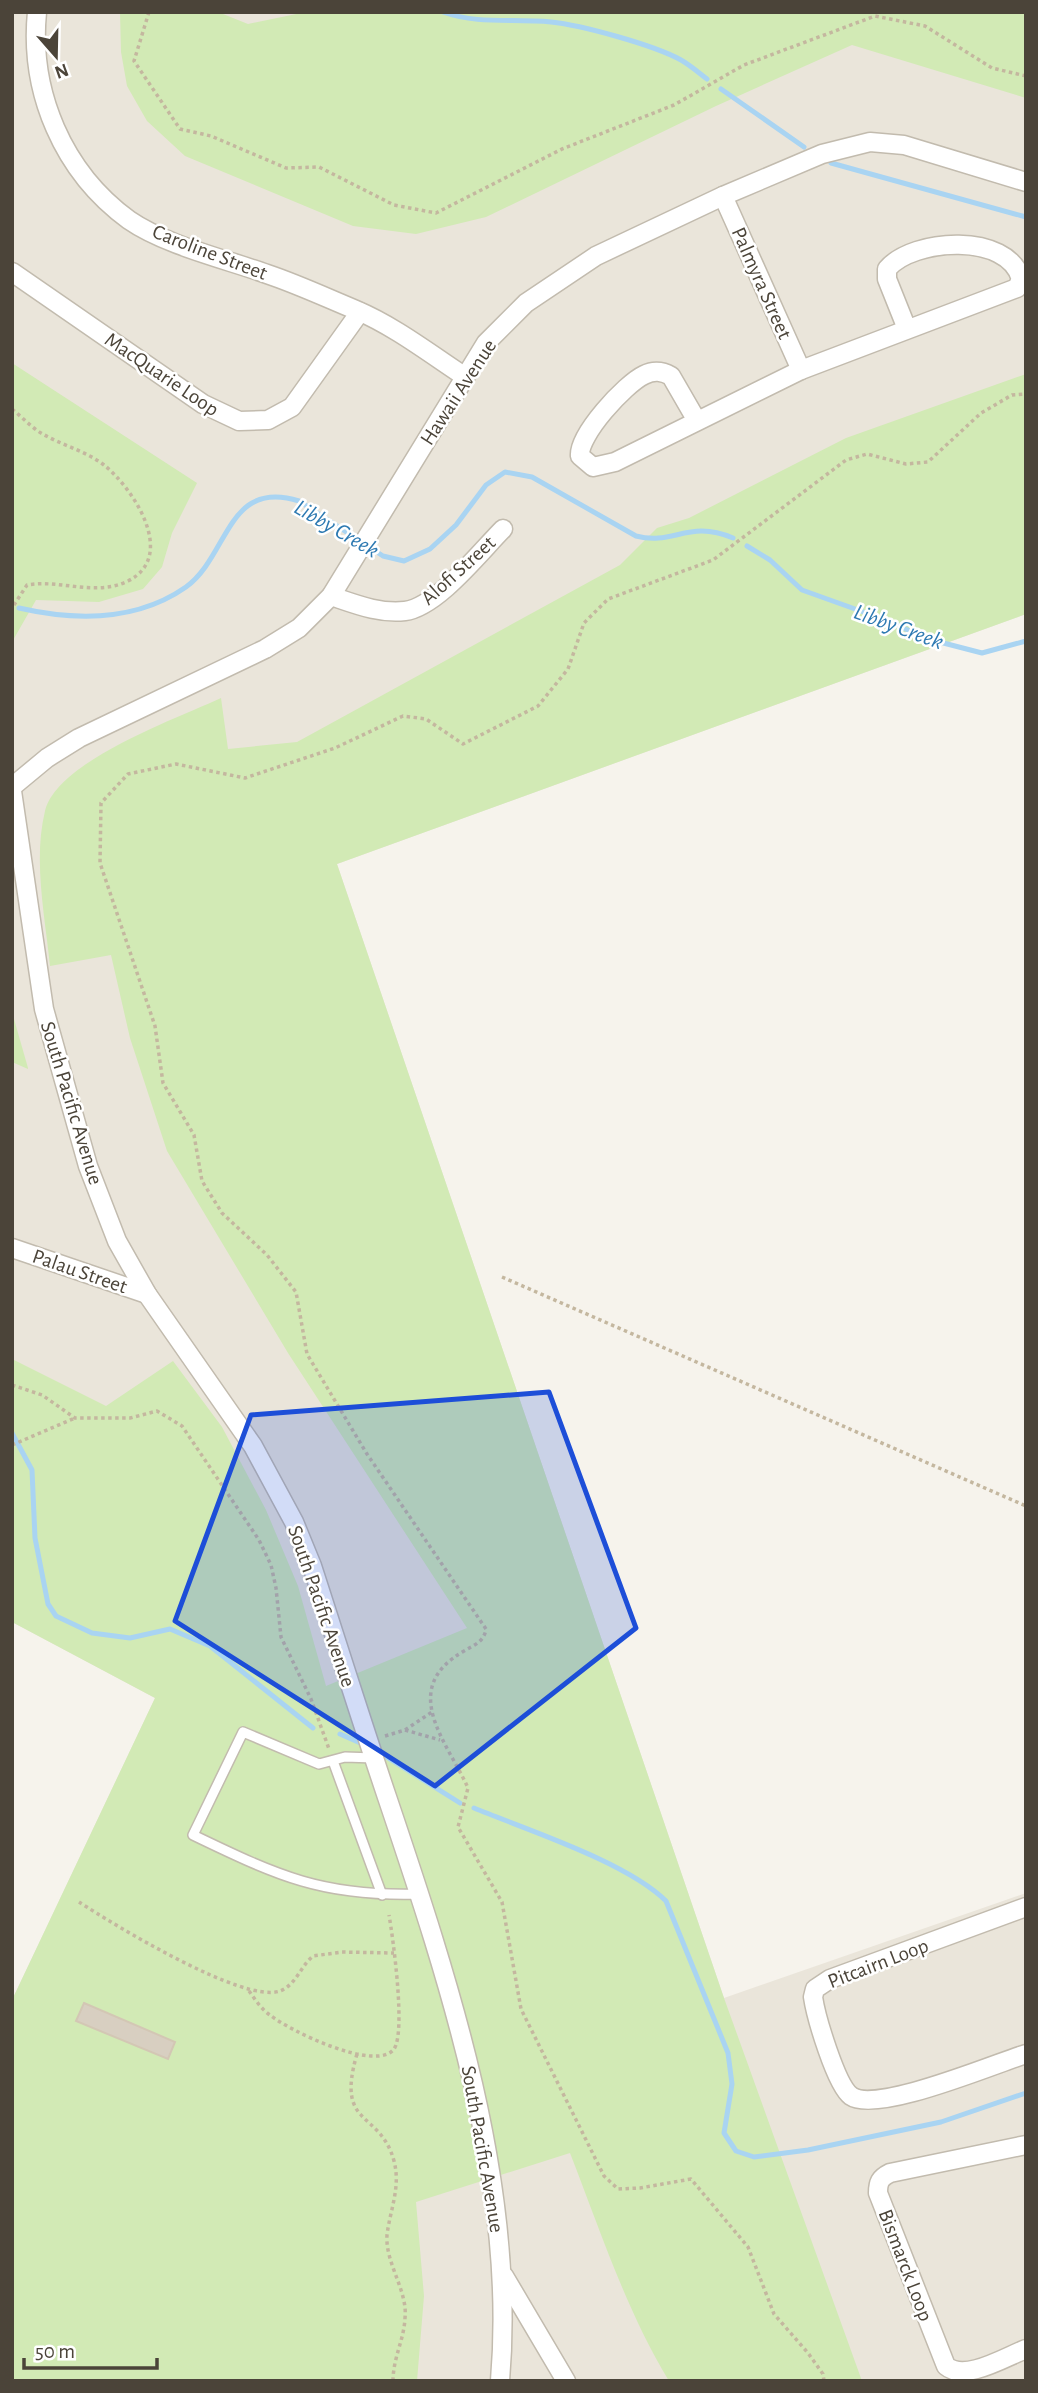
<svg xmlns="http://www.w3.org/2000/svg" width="1038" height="2393" viewBox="0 0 1038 2393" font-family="'Alegreya Sans',sans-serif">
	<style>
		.residential { fill: #eae5da }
		.green { fill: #d2eab5 }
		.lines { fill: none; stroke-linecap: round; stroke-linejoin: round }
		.stream { stroke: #a9d4f2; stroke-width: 5 }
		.building { fill: #d8cfc1; stroke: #d3c7b4; stroke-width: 2 }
		.service-casing { stroke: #c2bbae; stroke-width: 12 }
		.minor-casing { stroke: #c2bbae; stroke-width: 21 }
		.path { stroke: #c4b79f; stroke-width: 3.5; stroke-dasharray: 3.5 3.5; stroke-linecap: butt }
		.service { stroke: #fff; stroke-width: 9 }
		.minor { stroke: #fff; stroke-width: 18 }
		.marked { fill: #1d4ed8; fill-opacity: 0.2; stroke: #1d4ed8; stroke-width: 5; stroke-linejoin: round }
		.labels { text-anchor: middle; stroke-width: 5; stroke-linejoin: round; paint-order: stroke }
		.street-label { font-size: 21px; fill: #4b4439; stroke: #fff }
		.water-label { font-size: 23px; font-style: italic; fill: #2e7ab2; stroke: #fff }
	</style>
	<rect width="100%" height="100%" fill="#f6f3ec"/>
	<path class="residential" d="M12,12H1026V614L337,864L724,1998L1026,1893V2381H12V2000L155,1698L12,1622Z"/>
	<g class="green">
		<path d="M120,12H218L248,24L306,12H1026V98L852,45L716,106L486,217L416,234L353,226L185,156L147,121L127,86L121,52Z"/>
		<path d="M12,363L197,483L172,533L162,567L143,589L99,602L36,600L12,642Z"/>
		<path d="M1026,374V614L337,864L724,1998L862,2381H669C626,2310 600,2230 570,2153L416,2202L424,2296L417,2381H12V2000L155,1698L12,1622V1359L106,1406L173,1361L222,1427L266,1510L298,1586L326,1686L467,1628L288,1353L167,1151L130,1038L111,955L50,966C45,916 33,860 45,811C57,761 176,719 221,698L228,749L297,742L620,565L657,528L689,518L846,438Z"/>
		<path d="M12,1012L28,1068V1069L12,1062Z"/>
	</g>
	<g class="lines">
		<g class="stream">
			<path d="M443,12C479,25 514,18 551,22C581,25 654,45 681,60C690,65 699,73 707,79"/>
			<path d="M721,89L804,147"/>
			<path d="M831,163L1026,217"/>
			<path d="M747,546L770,560L802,590L883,619L928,639L982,653L1026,641"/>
			<path d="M19,608C76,621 136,622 186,587C229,556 227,478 299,501L383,556L404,561L430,549L456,525L486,485L505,472L532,477L636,536C674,546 688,519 733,538"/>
			<path d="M12,1433L32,1470L35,1538L48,1604L56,1616L92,1633L130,1638L170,1629L210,1646L313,1728"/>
			<path d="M340,1734L365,1745"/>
			<path d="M377,1751L460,1803"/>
			<path d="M474,1808C527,1830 627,1862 666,1901L728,2053L732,2084L724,2133L736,2151L754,2157L808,2150L941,2122L1026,2093"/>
		</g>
	</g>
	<path class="building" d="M84,2003L175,2042L168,2059L76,2021Z"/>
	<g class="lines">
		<defs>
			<g id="service">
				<path d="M374,1758L345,1757L319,1764L243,1732L193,1835C278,1876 323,1897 420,1894"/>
				<path d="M333,1761L382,1895"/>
			</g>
			<g id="minor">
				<path d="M37,12C29,92 63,172 129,220C165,245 225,259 267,274C297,284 327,298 356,310C394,326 429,353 464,376"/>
				<path d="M723,196L801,370"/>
				<path d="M12,272L203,404L239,421L268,420L292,407L360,312"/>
				<path d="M697,421L671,376C662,371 654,370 644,375C625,384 578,435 580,456L593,467L615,462L801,370L1017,288L1021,279C1008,232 913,238 887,269V279L907,329"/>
				<path d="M331,596C355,604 379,614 405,611C437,607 480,552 503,529"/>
				<path d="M12,787L47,758L79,738L265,649L299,628L331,596L486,343L526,303L596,256L723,196L822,154L870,142L904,145L1026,182"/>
				<path d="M12,791L44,1009L88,1166L117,1241L147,1294L253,1446L294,1522L312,1566C337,1643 361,1720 387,1797C449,1981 517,2185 500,2381"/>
				<path d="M12,1248L147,1294"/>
				<path d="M1026,1907L830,1979L815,1989L813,1997C816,2017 836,2085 851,2096C876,2114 994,2064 1026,2054"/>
				<path d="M1026,2145L890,2173C880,2178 878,2182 878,2193L946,2366C965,2382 1005,2357 1026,2349"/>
				<path d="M504,2276L566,2381"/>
			</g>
		</defs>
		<use href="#service" class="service-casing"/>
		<use href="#minor" class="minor-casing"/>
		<g class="path">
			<path d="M149,12L134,61L180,129L211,136L286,168L319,167L394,205L436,213L562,149L674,105L744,65L875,16L925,26L992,68L1026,76"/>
			<path d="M12,409C22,417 31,427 41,433C61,445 86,451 104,465C133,488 178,556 128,581C95,597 60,579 27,585L12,608"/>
			<path d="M502,1277L1026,1506"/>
			<path d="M12,1385L42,1395L75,1418H130L157,1411L182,1426L259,1540L271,1565L276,1588L281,1637L311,1699L329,1749"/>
			<path d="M12,1445L75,1418"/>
			<path d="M405,1730L440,1740"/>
			<path d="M385,1736L405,1730L432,1712"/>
			<path d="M79,1902C113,1924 243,2004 280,1991C296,1985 300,1967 313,1956L342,1952L394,1953"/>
			<path d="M249,1991C255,1999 261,2009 270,2015C288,2030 376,2073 394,2049C406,2032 393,1938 389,1915"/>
			<path d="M357,2054C335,2129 380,2109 394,2161C401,2187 390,2210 387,2235C385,2263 408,2291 405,2318C404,2340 393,2358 393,2381"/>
			<path d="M824,2381L823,2374L808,2353L774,2314L748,2247L691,2179L640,2188L618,2189L604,2176L521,2009L502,1902L458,1827L468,1788C448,1743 397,1689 464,1651C474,1645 484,1642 486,1629L367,1454L307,1354L296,1292L267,1255L222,1213L202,1181L194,1135L163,1083L155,1026L100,863L101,803L128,774L176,764L245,778L335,748L403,716L426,719L463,744L538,706L568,669L584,623L608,599L713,560L846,460L867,454L906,464L928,462L981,413L1012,395L1026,394"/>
		</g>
		<use href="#service" class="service"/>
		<use href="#minor" class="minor"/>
	</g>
	<path class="marked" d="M549,1392L636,1628L435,1786L175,1621L251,1415Z"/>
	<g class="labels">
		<g class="street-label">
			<text transform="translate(210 252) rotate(21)" y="7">Caroline Street</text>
			<text transform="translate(762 283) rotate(66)" y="7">Palmyra Street</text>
			<text transform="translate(162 374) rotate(34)" y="7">MacQuarie Loop</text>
			<text transform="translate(458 392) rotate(-57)" y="7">Hawaii Avenue</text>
			<text transform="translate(458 570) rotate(-42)" y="7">Alofi Street</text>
			<text transform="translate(72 1103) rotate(73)" y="7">South Pacific Avenue</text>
			<text transform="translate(80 1271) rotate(19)" y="7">Palau Street</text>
			<text transform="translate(322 1606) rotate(71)" y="7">South Pacific Avenue</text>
			<text transform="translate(878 1963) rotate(-21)" y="7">Pitcairn Loop</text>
			<text transform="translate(483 2149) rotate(80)" y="7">South Pacific Avenue</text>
			<text transform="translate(906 2265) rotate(69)" y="7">Bismarck Loop</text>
		</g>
		<g class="water-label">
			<text transform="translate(337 528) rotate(30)" y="8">Libby Creek</text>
			<text transform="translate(899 626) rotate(20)" y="8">Libby Creek</text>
		</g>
	</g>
	<rect width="1038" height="2393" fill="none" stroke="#4b4439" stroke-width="28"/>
	<g transform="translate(56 56) rotate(160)" stroke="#ffffff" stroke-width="5" paint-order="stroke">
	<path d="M0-5L12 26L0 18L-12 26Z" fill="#4b4439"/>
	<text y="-10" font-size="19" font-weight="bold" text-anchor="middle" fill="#4b4439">N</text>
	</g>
	<path d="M24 2358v10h133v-10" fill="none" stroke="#4b4439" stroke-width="3.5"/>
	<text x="35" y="2358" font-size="21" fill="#4b4439" stroke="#ffffff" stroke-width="5" paint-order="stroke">50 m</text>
</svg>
